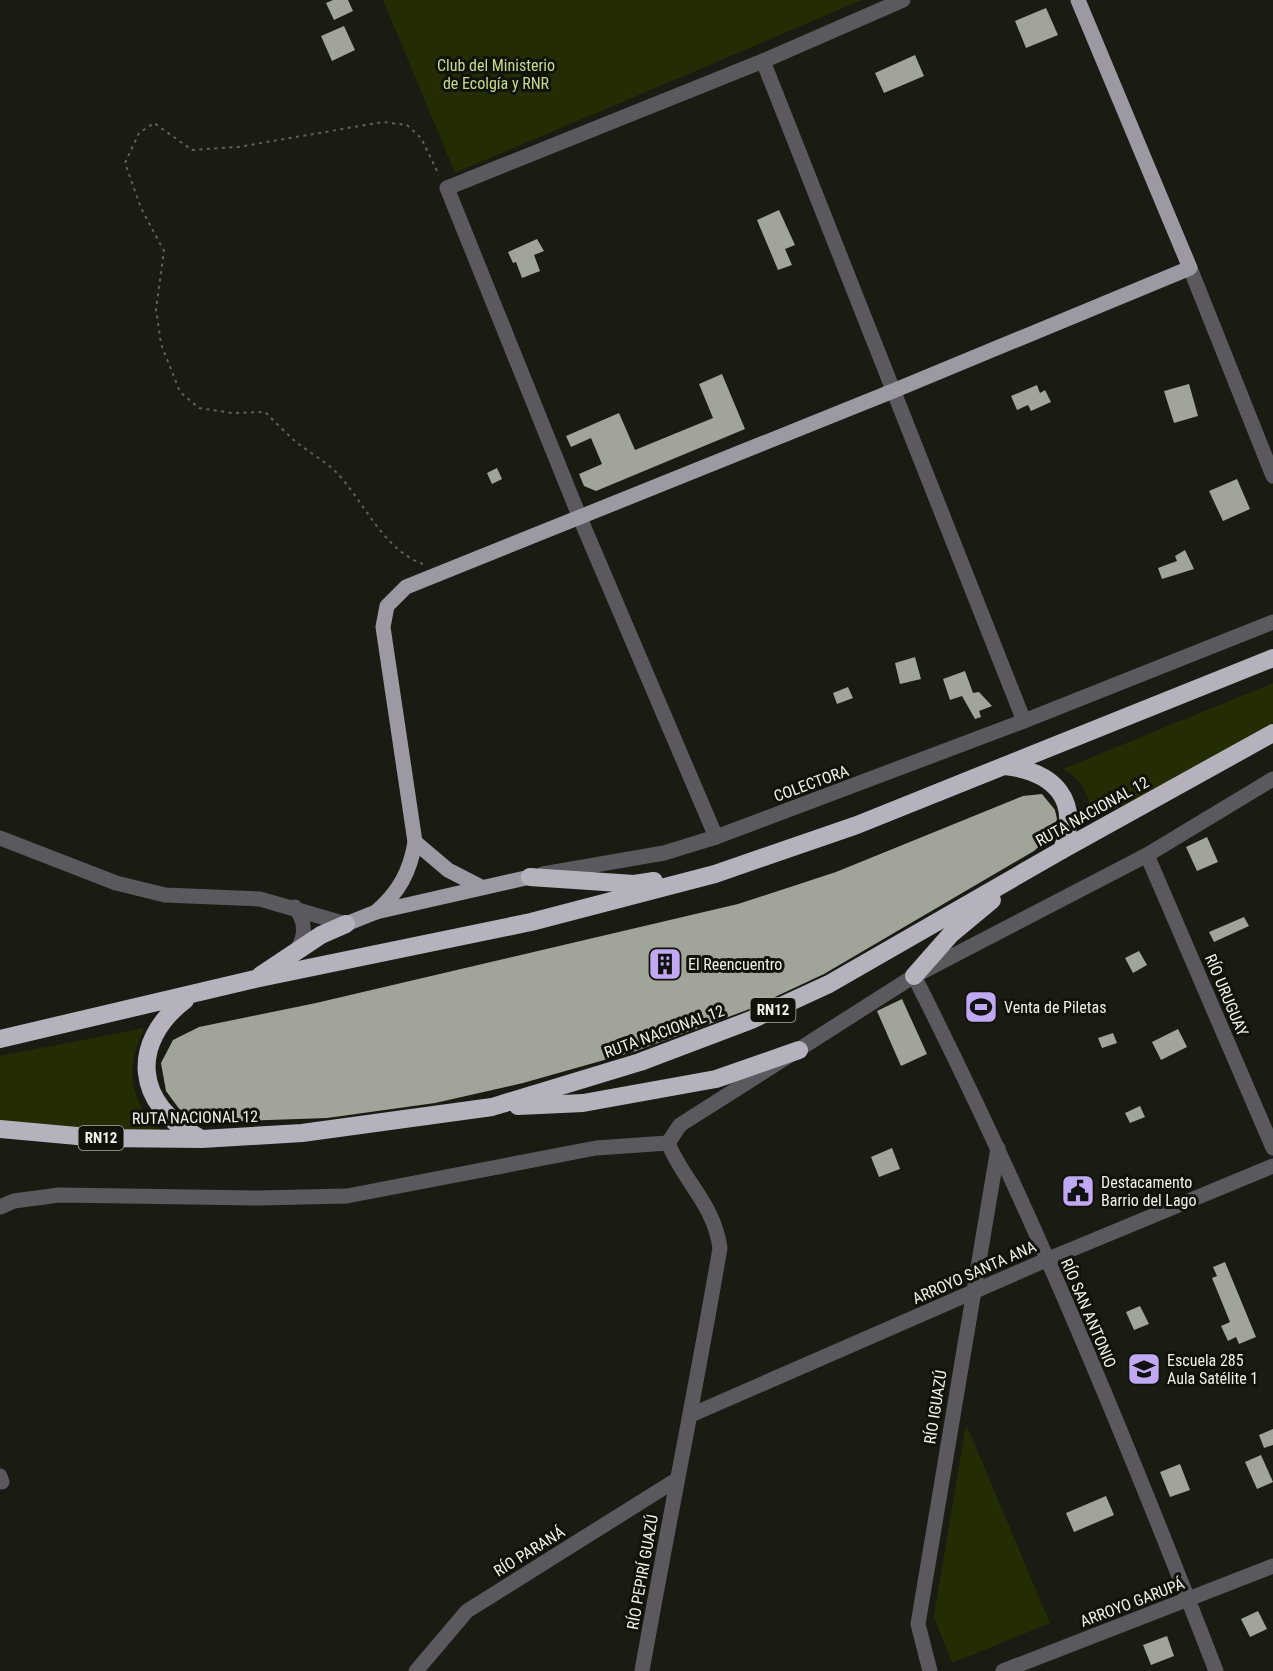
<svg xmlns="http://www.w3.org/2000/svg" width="1273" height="1671" viewBox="0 0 1273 1671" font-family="'Roboto Condensed',sans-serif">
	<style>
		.green { fill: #242c03 }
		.building { fill: #a1a499 }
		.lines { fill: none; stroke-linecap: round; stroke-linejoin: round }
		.path { stroke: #60625a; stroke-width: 2; stroke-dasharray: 3 4.5; stroke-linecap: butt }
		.minor { stroke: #5b595e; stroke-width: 15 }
		.major { stroke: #9c99a3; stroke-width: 15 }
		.highway { stroke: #b5b2be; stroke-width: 18 }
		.labels { text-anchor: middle; stroke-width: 6; stroke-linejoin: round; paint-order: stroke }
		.shield { fill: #11130b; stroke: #acaea7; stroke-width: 1.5 }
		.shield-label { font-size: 15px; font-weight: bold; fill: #eff1ea }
		.park-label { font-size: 16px; fill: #c6da8e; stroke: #11130b }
		.street-label { font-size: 16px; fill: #eff1ea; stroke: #11130b }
		.poi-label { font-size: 16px; fill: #eff1ea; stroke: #11130b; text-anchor: start }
	</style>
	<rect width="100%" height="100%" fill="#1a1c13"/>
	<g class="green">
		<path d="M383,0H862L455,173Z"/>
		<path d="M1273,683V723L1160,788L1093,819C1089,797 1083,779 1063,769Z"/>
		<path d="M144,1028C126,1069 127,1097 160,1130L77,1128L0,1122V1056Z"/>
		<path d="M966,1424L1050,1623L952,1663L934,1617Z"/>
	</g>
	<g class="building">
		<path d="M333,0H348L353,11L334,20L326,3Z"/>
		<path d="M1046,8L1058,35L1026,48L1015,21Z"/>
		<path d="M344,26L355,50L332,61L321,36Z"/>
		<path d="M915,55L924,76L884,93L875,73Z"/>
		<path d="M779,210L795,245L785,249L792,265L778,270L757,220Z"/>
		<path d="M537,239L544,251L534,255L540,271L522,278L516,262L513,263L508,252Z"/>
		<path d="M722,374L745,429L596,491L584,486L579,474L602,464L591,438L571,447L566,436L619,413L635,450L713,418L699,384Z"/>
		<path d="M1189,384L1198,416L1174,423L1164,391Z"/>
		<path d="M1037,385L1040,393L1045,390L1051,402L1031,411L1028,405L1017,410L1011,396Z"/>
		<path d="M497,468L502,479L492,484L487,473Z"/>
		<path d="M1237,479L1250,509L1223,521L1209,491Z"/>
		<path d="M1185,550L1194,569L1162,579L1158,568L1177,561L1175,556Z"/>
		<path d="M915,657L921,679L900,684L895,663Z"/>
		<path d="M965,671L973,693L979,692L992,706L979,711L981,717L975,719L962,696L950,700L943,679Z"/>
		<path d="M848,687L853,698L837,704L833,693Z"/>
		<path d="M1042,794L1055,810L1057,819L1052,834L1034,851L824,974L747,1010L636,1051L523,1083L435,1103L327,1118L214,1122L183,1114L166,1091L161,1063L173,1040L199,1027L316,1003L738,904L836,872L1023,796Z"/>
		<path d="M1207,837L1218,862L1197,871L1186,847Z"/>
		<path d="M1244,917L1249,926L1214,942L1209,932Z"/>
		<path d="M1139,951L1147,965L1133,973L1125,958Z"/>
		<path d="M902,999L927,1054L901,1066L877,1011Z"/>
		<path d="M1178,1029L1187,1047L1161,1060L1152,1042Z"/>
		<path d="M1113,1033L1117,1043L1102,1048L1098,1038Z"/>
		<path d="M1140,1106L1145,1117L1130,1123L1125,1113Z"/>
		<path d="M892,1148L900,1169L879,1177L871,1157Z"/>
		<path d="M1225,1262L1256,1337L1239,1344L1236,1337L1228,1341L1221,1326L1230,1322L1212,1278L1217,1276L1213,1267Z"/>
		<path d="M1140,1306L1149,1324L1134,1330L1126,1312Z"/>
		<path d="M1273,1429V1445L1264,1448L1259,1435Z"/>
		<path d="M1261,1455L1273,1482L1257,1489L1245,1462Z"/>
		<path d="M1180,1464L1190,1490L1170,1497L1160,1472Z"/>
		<path d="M1106,1496L1114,1515L1074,1532L1066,1513Z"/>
		<path d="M1258,1611L1267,1629L1250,1637L1241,1619Z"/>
		<path d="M1167,1636L1174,1656L1151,1665L1143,1645Z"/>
	</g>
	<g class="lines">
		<path class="path" d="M423,564C383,550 364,501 336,472C324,460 308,452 295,441C285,432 275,422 265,412L232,413L199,408L180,392L161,344L156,309L164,251L141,208L125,163L139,133L154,123L192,150L238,147L383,122L407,125L421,138L439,175"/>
		<g class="minor">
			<path d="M763,61L1024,721"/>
			<path d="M1190,268L1273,476"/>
			<path d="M716,837L580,518L447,188L763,61L903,0"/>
			<path d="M0,838L116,883L165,895L260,899L346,924"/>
			<path d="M1147,855L1273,1148"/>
			<path d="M543,874L664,853L716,837L1024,721L1273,622"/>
			<path d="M295,907C305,921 307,934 297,950"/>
			<path d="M914,976C1028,1201 1125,1436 1216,1671"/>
			<path d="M0,1207L14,1201L59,1195L259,1198L347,1196L596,1148L668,1143"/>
			<path d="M691,1415L1046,1260L1273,1166"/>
			<path d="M0,1476L2,1482"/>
			<path d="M416,1671L467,1611L676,1480"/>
			<path d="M642,1671C667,1530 696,1389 720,1248C714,1204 684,1182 668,1143L680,1125L914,976L1147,855L1273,779"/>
			<path d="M930,1671L918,1624L998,1148"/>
			<path d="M1003,1671L1273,1566"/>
		</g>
		<g class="major">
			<path d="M415,842L448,870L481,887"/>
			<path d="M376,912C399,892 410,872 415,842L383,627L387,606L406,587L893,391L1190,268L1078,0"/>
			<path d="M346,924L376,912L530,877"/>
		</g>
		<g class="highway">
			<path d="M1005,766C1055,772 1081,800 1062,850"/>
			<path d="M530,877L634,884L654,881"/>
			<path d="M261,975L321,935L346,924"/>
			<path d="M914,976L951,934L992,900"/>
			<path d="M185,1000C129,1043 135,1105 198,1137"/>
			<path d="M0,1039L255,979L531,922L715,874L857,825L1273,658"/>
			<path d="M518,1106L583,1103L716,1079L799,1050"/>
			<path d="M0,1129L99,1138L202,1139L302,1133L492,1107L640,1062L751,1020L829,984L1062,850L1273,733"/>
		</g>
	</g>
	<defs>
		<symbol id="building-square" viewBox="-11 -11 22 22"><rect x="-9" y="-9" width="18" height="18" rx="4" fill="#c1a8f3" stroke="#11130b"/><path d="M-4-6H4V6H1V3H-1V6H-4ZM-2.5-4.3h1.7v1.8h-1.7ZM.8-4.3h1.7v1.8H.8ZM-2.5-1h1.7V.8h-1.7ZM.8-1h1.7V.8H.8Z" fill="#111"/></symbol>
		<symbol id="stadium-square" viewBox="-11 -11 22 22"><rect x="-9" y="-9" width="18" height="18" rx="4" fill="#c1a8f3" stroke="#11130b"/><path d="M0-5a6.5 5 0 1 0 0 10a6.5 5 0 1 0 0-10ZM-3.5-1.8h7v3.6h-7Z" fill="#111"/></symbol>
		<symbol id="civic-square" viewBox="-11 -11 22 22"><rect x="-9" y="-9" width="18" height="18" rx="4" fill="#c1a8f3" stroke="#11130b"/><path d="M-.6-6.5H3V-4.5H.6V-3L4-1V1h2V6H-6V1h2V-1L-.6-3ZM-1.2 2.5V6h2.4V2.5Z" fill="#111"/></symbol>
		<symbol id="school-square" viewBox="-11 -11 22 22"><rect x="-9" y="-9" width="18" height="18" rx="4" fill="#c1a8f3" stroke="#11130b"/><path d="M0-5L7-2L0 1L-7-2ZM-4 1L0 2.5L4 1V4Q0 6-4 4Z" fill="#111"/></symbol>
	</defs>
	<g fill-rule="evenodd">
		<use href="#building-square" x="646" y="945" width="38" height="38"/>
		<use href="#stadium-square" x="962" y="988" width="38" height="38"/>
		<use href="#civic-square" x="1059" y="1172" width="38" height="38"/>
		<use href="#school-square" x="1125" y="1350" width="38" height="38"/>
	</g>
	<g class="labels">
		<g class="shield">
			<rect x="750.5" y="998" width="45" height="24" rx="4.5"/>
			<rect x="78.5" y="1126" width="45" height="24" rx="4.5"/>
		</g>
		<g class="shield-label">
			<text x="773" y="1015">RN12</text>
			<text x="101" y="1143">RN12</text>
		</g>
		<g class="park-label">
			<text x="496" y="71">Club del Ministerio<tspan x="496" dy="18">de Ecolgía y RNR</tspan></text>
		</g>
		<g class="street-label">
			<text transform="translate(811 783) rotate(-20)" y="6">COLECTORA</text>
			<text transform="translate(1092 811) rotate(-29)" y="6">RUTA NACIONAL 12</text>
			<text transform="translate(1227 995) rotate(67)" y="6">RÍO URUGUAY</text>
			<text transform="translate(664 1031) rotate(-20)" y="6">RUTA NACIONAL 12</text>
			<text transform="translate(195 1117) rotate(-1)" y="6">RUTA NACIONAL 12</text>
			<text transform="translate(974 1272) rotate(-24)" y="6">ARROYO SANTA ANA</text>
			<text transform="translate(1089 1313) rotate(67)" y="6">RÍO SAN ANTONIO</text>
			<text transform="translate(935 1407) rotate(-81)" y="6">RÍO IGUAZÚ</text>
			<text transform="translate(529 1551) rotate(-32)" y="6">RÍO PARANÁ</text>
			<text transform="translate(642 1572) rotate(-80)" y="6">RÍO PEPIRÍ GUAZÚ</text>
			<text transform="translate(1132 1602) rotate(-21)" y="6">ARROYO GARUPÁ</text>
		</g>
		<g class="poi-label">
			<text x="688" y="970">El Reencuentro</text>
			<text x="1004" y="1013">Venta de Piletas</text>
			<text x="1101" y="1188">Destacamento<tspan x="1101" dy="18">Barrio del Lago</tspan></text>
			<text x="1167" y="1366">Escuela 285<tspan x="1167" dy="18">Aula Satélite 1</tspan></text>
		</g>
	</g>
</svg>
